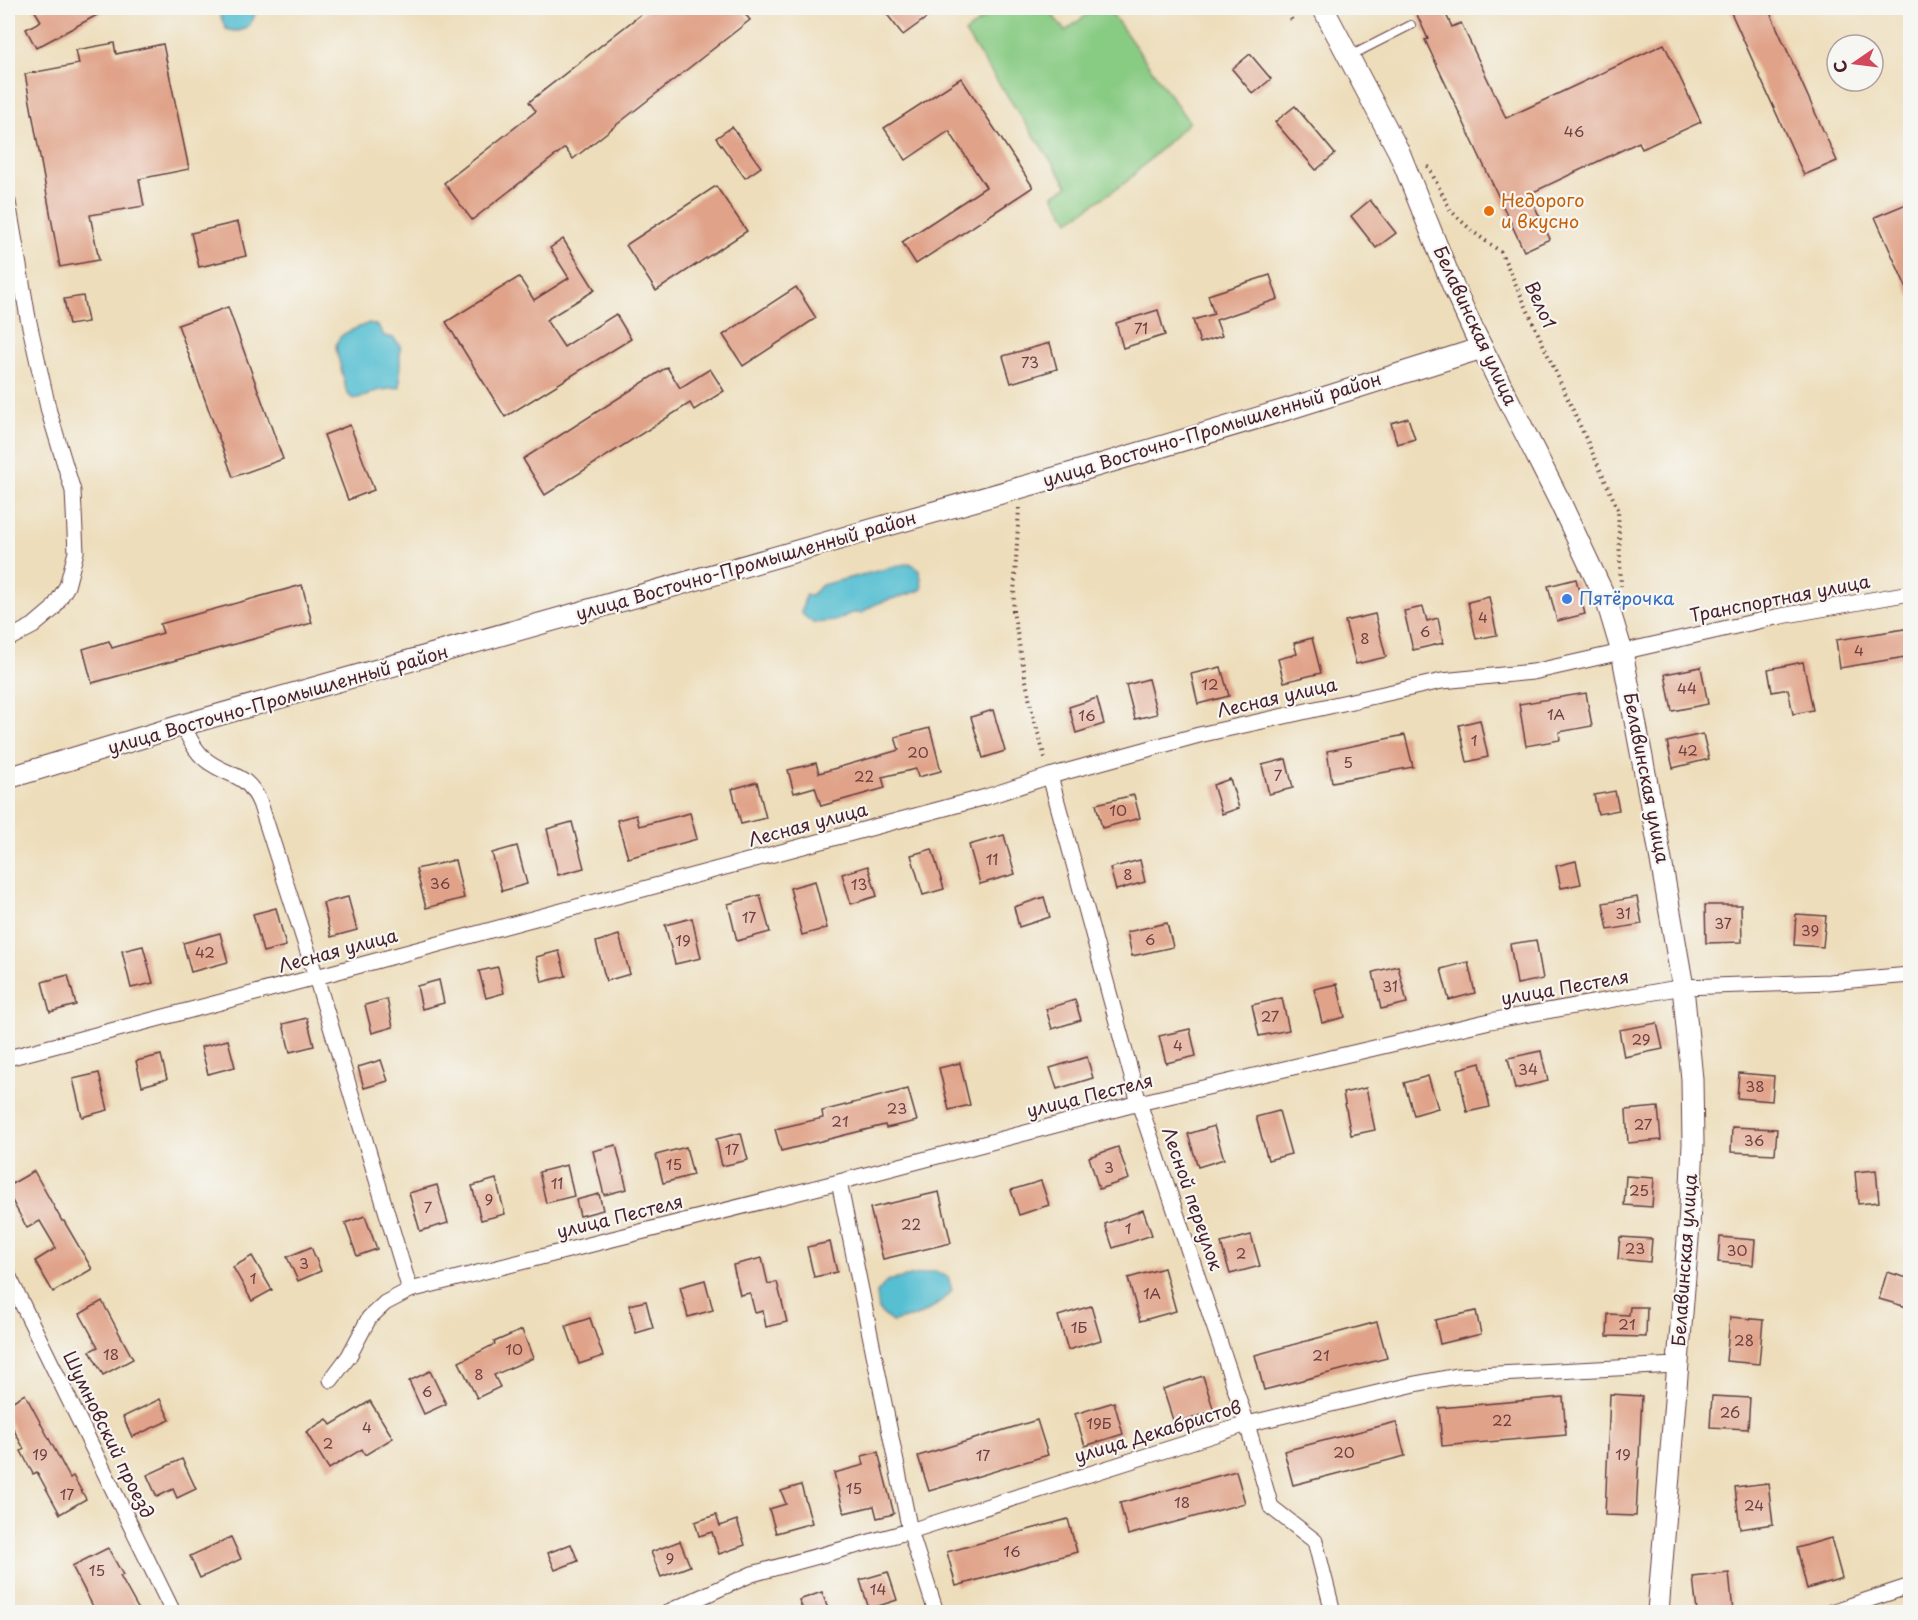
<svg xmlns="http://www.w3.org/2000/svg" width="1918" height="1620" viewBox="0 0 1918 1620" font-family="'Playpen Sans',sans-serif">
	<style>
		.green { fill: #88cb83; stroke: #697557; stroke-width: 1.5 }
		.water { fill: #56bfd2; stroke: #506f7e; stroke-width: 1.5 }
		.building { fill: #e0a288 }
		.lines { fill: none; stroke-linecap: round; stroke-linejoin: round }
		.lane-casing { stroke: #623c40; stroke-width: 10 }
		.street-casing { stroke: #623c40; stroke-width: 17 }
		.secondary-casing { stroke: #623c40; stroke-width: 23 }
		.path { stroke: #623c40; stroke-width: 4; stroke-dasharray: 1.5 4.5; stroke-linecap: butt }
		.lane { stroke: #fff; stroke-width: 8 }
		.street { stroke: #fff; stroke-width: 15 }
		.secondary { stroke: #fff; stroke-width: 21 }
		.food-dot { fill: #e8710a; stroke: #f6f6f2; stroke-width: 2 }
		.shop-dot { fill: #3f7fe0; stroke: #f6f6f2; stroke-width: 2 }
		.labels { text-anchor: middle; stroke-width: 4.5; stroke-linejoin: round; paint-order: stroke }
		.number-label { font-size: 15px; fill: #704042 }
		.food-label { font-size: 18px; fill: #c56008; stroke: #f6f6f2; text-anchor: start }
		.street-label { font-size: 18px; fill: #4a1f2b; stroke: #f6f6f2 }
		.shop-label { font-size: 18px; fill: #366cbe; stroke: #f6f6f2; text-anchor: start }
	</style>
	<rect width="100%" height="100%" fill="#f6f6f2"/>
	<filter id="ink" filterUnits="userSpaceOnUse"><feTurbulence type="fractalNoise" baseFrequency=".0167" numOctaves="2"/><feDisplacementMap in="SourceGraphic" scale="12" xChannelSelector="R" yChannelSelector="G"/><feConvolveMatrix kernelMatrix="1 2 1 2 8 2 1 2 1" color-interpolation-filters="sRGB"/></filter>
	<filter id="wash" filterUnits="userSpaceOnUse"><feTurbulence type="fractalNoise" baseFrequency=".008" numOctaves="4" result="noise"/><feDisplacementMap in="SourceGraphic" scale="24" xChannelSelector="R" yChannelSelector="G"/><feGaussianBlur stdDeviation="1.35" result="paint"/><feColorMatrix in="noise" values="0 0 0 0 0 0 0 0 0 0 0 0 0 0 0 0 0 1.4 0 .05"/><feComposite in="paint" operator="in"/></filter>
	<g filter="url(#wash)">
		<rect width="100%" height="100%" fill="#edddba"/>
		<path class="green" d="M997,8H1047L1065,31L1096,8H1108L1189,122L1126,182L1069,221L1053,195L1068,186L965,33Z"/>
		<g class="water">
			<path d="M217,8H256C254,24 244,36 226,29Z"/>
			<path d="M369,323L378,326L384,336L393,338L400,345V387L376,391L366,396L353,399L347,393L336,348C336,332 357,329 369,323Z"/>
			<path d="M909,563C921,568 921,576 922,589C902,599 879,598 862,613H851L835,621L813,623L801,613L806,594L810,596L822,585Z"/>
			<path d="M935,1271L948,1277L952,1290C932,1312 921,1316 892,1322L879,1311L877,1293L887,1281Z"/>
		</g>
		<g id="blocks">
			<g class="building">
				<path d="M33,8H110L36,48L26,29L41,21Z"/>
				<path d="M649,8H740L750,20L573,159L565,148L472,220L444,183L536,111L529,102Z"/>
				<path d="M882,8H940L903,35Z"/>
				<path d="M1414,8H1443L1452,27L1461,23L1506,118L1664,44L1701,122L1642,149L1639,142L1529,194L1550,239L1524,251L1425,40L1428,39Z"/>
				<path d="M1729,8H1768L1837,161L1804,175Z"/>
				<path d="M114,43L116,54L163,44L189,169L139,179L144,206L90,215L99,260L60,267L25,74L79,64L76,50Z"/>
				<path d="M1250,54L1271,79L1253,94L1232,69Z"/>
				<path d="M961,78L1033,187L916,264L902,242L986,187L949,131L906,160L884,128Z"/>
				<path d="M1295,106L1335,154L1316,170L1275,122Z"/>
				<path d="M732,127L761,167L745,178L716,138Z"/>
				<path d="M716,186L747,231L656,291L626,245Z"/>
				<path d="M1370,200L1396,233L1376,248L1351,216Z"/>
				<path d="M1911,202V298L1875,217Z"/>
				<path d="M238,222L246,256L199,267L191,233Z"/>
				<path d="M563,239L595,290L546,320L564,347L616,314L631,339L505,417L446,322L519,277L534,300L569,278L550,248Z"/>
				<path d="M1270,275L1278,299L1216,320L1222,336L1200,343L1193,320L1214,314L1208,295Z"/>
				<path d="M796,287L816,318L743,366L723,335Z"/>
				<path d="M83,296L88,322L69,325L64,299Z"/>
				<path d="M228,307L283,459L233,477L178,325Z"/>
				<path d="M1158,310L1165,335L1123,348L1116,323Z"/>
				<path d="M1050,343L1057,369L1011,383L1003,356Z"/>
				<path d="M667,367L680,388L710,369L724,391L694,410L690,403L545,495L523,459Z"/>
				<path d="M1408,418L1415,439L1397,444L1391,423Z"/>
				<path d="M350,425L374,490L348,500L324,435Z"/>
				<path d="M1576,579L1585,614L1557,621L1548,586Z"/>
				<path d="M302,585L312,623L92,683L83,649L109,641L112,648L163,633L160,624Z"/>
				<path d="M1489,597L1497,635L1476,639L1468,602Z"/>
				<path d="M1423,607L1427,621L1438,618L1443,643L1413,650L1404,611Z"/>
				<path d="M1375,614L1386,657L1356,664L1345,621Z"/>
				<path d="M1911,628V656L1840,668L1836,640Z"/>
				<path d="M1312,638L1321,673L1284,682L1278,659L1297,654L1294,643Z"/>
				<path d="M1803,662L1813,710L1793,714L1788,689L1772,692L1768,669Z"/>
				<path d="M1221,667L1229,696L1198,704L1191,674Z"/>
				<path d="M1701,667L1708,704L1672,711L1665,674Z"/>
				<path d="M1148,679L1157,714L1135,719L1126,685Z"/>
				<path d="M1586,693L1592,726L1559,732L1560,740L1526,746L1519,704Z"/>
				<path d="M1097,698L1104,724L1076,733L1069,707Z"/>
				<path d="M993,710L1005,751L983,758L971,717Z"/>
				<path d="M1480,720L1488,757L1467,762L1459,725Z"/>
				<path d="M930,728L941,771L918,777L916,769L882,777L885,788L821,806L815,787L794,793L788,770L816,763L819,773L899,750L895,737Z"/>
				<path d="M1703,734L1709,759L1673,768L1667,742Z"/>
				<path d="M1405,735L1413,767L1332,782L1327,751Z"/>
				<path d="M1286,759L1293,788L1269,794L1262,765Z"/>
				<path d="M1230,779L1239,808L1222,814L1213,785Z"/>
				<path d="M757,782L766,818L741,824L732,789Z"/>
				<path d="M1615,791L1619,810L1598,814L1594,795Z"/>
				<path d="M1134,795L1140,818L1102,828L1096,804Z"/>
				<path d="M690,813L697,839L628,858L617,820L636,815L639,826Z"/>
				<path d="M572,822L584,868L558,875L547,829Z"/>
				<path d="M1004,835L1015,874L980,884L969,845Z"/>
				<path d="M517,846L527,884L502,891L492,853Z"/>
				<path d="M932,849L944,889L923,895L911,855Z"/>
				<path d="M455,860L464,898L426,908L416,869Z"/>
				<path d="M1140,860L1145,882L1116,890L1110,868Z"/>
				<path d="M1576,861L1581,884L1561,888L1556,866Z"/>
				<path d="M868,866L877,896L851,904L842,874Z"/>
				<path d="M815,881L827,928L802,935L790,888Z"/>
				<path d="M760,895L770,932L737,941L728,904Z"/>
				<path d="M348,897L357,930L331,937L323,903Z"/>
				<path d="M1044,897L1050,917L1019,927L1014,907Z"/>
				<path d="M1637,897L1642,924L1608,930L1603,903Z"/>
				<path d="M1705,905H1741L1742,942L1706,943Z"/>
				<path d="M276,908L286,946L263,952L253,914Z"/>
				<path d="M1796,914L1826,916L1823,947L1794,945Z"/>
				<path d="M692,918L701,958L675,964L665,925Z"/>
				<path d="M1167,923L1173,947L1132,956L1127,932Z"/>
				<path d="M220,933L228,962L191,972L183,943Z"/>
				<path d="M619,935L630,974L606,981L596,942Z"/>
				<path d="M1536,940L1543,979L1517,984L1510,944Z"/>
				<path d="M143,946L153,983L131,988L122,951Z"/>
				<path d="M559,951L566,976L542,982L536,957Z"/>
				<path d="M1468,962L1475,993L1449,1000L1441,969Z"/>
				<path d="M1398,966L1407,1003L1381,1009L1373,972Z"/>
				<path d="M498,967L504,993L486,998L479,971Z"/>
				<path d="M68,975L76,1005L50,1012L42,982Z"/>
				<path d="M439,980L444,1003L422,1009L417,986Z"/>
				<path d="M1337,984L1345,1017L1322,1023L1314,989Z"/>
				<path d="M1282,998L1289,1030L1259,1036L1252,1005Z"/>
				<path d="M387,999L393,1027L372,1033L365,1005Z"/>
				<path d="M1075,1000L1081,1020L1052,1029L1046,1009Z"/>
				<path d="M307,1018L314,1046L290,1052L283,1024Z"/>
				<path d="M1657,1023L1663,1049L1624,1057L1619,1030Z"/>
				<path d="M1190,1029L1196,1056L1166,1063L1159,1036Z"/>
				<path d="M228,1040L235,1067L208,1074L201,1047Z"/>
				<path d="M1541,1051L1548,1081L1515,1089L1508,1058Z"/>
				<path d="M161,1055L167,1079L142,1086L136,1061Z"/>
				<path d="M1087,1057L1093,1078L1057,1089L1050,1068Z"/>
				<path d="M381,1060L388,1081L364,1088L358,1067Z"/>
				<path d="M960,1063L970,1105L949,1110L939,1068Z"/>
				<path d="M1480,1063L1490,1107L1467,1112L1458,1069Z"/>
				<path d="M99,1073L108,1110L82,1117L73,1079Z"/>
				<path d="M1739,1073L1774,1076L1772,1101L1737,1098Z"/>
				<path d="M1428,1076L1438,1108L1414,1115L1404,1083Z"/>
				<path d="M1366,1088L1375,1130L1351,1135L1343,1093Z"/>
				<path d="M908,1089L917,1121L886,1128L885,1125L781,1151L775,1129L823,1118L822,1111Z"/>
				<path d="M1658,1107L1661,1140L1628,1143L1626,1110Z"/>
				<path d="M1279,1111L1291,1154L1268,1160L1256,1117Z"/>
				<path d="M1214,1126L1224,1159L1198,1167L1188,1134Z"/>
				<path d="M1732,1127L1777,1129L1775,1154L1731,1152Z"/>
				<path d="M741,1133L748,1160L722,1166L716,1139Z"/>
				<path d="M616,1145L627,1189L604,1195L593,1151Z"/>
				<path d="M686,1147L693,1175L663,1183L656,1155Z"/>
				<path d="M1118,1147L1129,1179L1099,1189L1089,1157Z"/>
				<path d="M567,1165L574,1196L546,1203L539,1172Z"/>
				<path d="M1876,1170L1879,1202L1858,1204L1855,1172Z"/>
				<path d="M34,1171L62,1221H64L92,1269L53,1292L35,1261L56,1248L40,1221L27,1228L8,1193V1186Z"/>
				<path d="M1626,1176L1654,1178L1652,1207L1624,1205Z"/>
				<path d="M496,1179L505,1214L481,1220L472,1186Z"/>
				<path d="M1041,1181L1049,1205L1019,1215L1011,1190Z"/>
				<path d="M437,1185L448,1223L420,1231L409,1193Z"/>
				<path d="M939,1192L951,1243L883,1259L870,1208Z"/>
				<path d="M599,1194L603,1210L580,1216L576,1200Z"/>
				<path d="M1143,1210L1152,1235L1113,1248L1105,1224Z"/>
				<path d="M365,1216L377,1249L357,1256L345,1223Z"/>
				<path d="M1251,1235L1260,1266L1230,1274L1221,1243Z"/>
				<path d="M1620,1237L1652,1239L1650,1262L1618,1259Z"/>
				<path d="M1720,1237L1755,1240L1753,1265L1718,1262Z"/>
				<path d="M830,1242L837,1272L814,1277L807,1247Z"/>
				<path d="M311,1247L321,1271L298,1281L287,1257Z"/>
				<path d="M252,1256L272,1290L252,1301L233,1267Z"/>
				<path d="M762,1258L768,1284L777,1282L787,1322L766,1327L763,1311L755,1313L750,1293L740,1295L733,1265Z"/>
				<path d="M1164,1268L1176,1311L1140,1321L1128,1278Z"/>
				<path d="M1887,1272L1911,1279V1294L1907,1307L1879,1299Z"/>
				<path d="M705,1280L713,1310L688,1317L680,1287Z"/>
				<path d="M102,1301L133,1359L103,1375L90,1351L98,1347L80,1314Z"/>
				<path d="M646,1301L653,1328L636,1333L629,1305Z"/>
				<path d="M1091,1306L1101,1340L1068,1350L1058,1316Z"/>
				<path d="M1630,1307H1647L1646,1337L1607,1336L1608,1314L1629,1315Z"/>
				<path d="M1476,1311L1481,1334L1440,1344L1435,1320Z"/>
				<path d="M1730,1317L1763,1320L1759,1364L1726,1361Z"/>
				<path d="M590,1318L603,1356L579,1364L566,1326Z"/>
				<path d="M1377,1322L1387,1358L1264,1390L1255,1355Z"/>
				<path d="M522,1330L533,1358L494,1375L500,1387L477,1398L459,1362L495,1344L494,1342Z"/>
				<path d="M430,1371L446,1404L424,1414L409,1381Z"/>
				<path d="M1203,1376L1214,1411L1174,1423L1163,1389Z"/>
				<path d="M25,1394L70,1478L73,1476L86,1499L60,1514L37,1472L33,1474L21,1451L24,1449L8,1419V1404Z"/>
				<path d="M1610,1394L1642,1396L1636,1516L1605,1515Z"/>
				<path d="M1712,1396L1750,1398L1748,1429L1710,1427Z"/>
				<path d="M1563,1397L1566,1435L1442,1446L1439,1408Z"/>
				<path d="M160,1399L170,1420L132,1437L123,1417Z"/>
				<path d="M370,1401L393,1438L365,1455L362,1449L329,1469L306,1432L327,1419L331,1425Z"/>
				<path d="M1114,1402L1123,1434L1085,1446L1075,1414Z"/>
				<path d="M1037,1420L1048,1455L929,1491L918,1456Z"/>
				<path d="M1396,1422L1405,1456L1293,1485L1284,1451Z"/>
				<path d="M878,1452L894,1514L877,1518L874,1506L844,1513L834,1473L864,1465L862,1456Z"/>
				<path d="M182,1459L196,1489L177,1498L173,1489L157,1497L147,1475Z"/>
				<path d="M1236,1471L1245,1503L1128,1535L1120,1503Z"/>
				<path d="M1768,1483L1773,1524L1740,1529L1735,1487Z"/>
				<path d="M801,1485L812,1523L776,1533L769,1509L786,1504L781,1491Z"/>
				<path d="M716,1515L720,1526L737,1520L745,1545L719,1554L712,1532L699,1536L695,1522Z"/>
				<path d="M1068,1519L1077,1552L956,1586L947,1552Z"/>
				<path d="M231,1537L241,1559L200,1578L190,1556Z"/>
				<path d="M1831,1538L1842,1578L1807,1589L1797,1548Z"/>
				<path d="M680,1541L690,1566L661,1577L651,1552Z"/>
				<path d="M571,1544L578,1561L555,1570L548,1553Z"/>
				<path d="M108,1548L123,1575L120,1576L140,1612H96L72,1566Z"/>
				<path d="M888,1572L897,1600L869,1609L860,1580Z"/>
				<path d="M1729,1573L1733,1612H1697L1693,1577Z"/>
				<path d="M822,1592L829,1612H804L799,1600Z"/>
			</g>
		</g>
	</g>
	<g filter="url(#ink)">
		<use href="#blocks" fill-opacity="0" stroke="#623c40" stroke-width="1.5"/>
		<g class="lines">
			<defs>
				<path id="lane" d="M1350,56L1411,25"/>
				<g id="street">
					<path d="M8,202L28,318L49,412L73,491L76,552L67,586L53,609L33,626L8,639"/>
					<path d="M183,725C189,738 195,751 206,760C229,778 246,771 260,803L316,977L410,1290"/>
					<path d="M1050,776L1139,1103L1247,1424L1271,1507L1315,1541L1333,1612"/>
					<path d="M8,1058L316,977L986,797L1050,776L1199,735L1442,681L1533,672L1776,617L1910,593"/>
					<path d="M839,1182L910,1531L936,1612"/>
					<path d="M8,1275L173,1612"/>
					<path d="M331,1380L349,1356L369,1318L385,1303L410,1290L839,1182L1139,1103L1490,1021L1683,987L1829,982L1910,975"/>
					<path d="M668,1612L752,1574L910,1531L1247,1424L1415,1384L1457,1376L1676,1365"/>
					<path d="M1831,1612L1910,1586"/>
				</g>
				<g id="secondary">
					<path d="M1323,8L1399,152L1453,286L1474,332L1561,504L1607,602L1622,652L1655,826L1683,987L1692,1079L1693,1144L1689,1226L1658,1612"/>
					<path d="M8,778L183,725L1079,471L1288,409L1482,348"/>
				</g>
			</defs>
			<use href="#lane" class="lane-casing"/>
			<use href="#street" class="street-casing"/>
			<use href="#secondary" class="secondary-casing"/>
			<g class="path">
				<path d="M1285,8L1293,22"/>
				<path d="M1428,166L1451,211L1472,231L1501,252L1618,509L1621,586"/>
				<path d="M1019,508L1013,611L1031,708L1046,761"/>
			</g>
			<use href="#lane" class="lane"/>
			<use href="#street" class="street"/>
			<use href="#secondary" class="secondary"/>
		</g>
	</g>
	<circle class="food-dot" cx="1489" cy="211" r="6"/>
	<circle class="shop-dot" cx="1567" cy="599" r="6"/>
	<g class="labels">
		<g class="number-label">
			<text x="1574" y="137">46</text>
			<text x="1141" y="334">71</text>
			<text x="1030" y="368">73</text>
			<text x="1483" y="623">4</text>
			<text x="1425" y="637">6</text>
			<text x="1365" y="644">8</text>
			<text x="1859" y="656">4</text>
			<text x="1210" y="690">12</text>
			<text x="1687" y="694">44</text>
			<text x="1556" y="720">1А</text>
			<text x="1087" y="721">16</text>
			<text x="1474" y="746">1</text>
			<text x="1688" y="756">42</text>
			<text x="918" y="758">20</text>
			<text x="1348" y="768">5</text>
			<text x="1278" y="781">7</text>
			<text x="864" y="782">22</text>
			<text x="1118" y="816">10</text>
			<text x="992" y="865">11</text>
			<text x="1128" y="880">8</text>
			<text x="440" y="889">36</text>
			<text x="859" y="890">13</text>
			<text x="1623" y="919">31</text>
			<text x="749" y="923">17</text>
			<text x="1723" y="929">37</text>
			<text x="1810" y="936">39</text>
			<text x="1150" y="945">6</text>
			<text x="683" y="946">19</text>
			<text x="205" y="958">42</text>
			<text x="1390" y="992">31</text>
			<text x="1270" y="1022">27</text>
			<text x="1641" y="1045">29</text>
			<text x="1178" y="1051">4</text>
			<text x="1528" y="1075">34</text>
			<text x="1755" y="1092">38</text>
			<text x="897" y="1114">23</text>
			<text x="840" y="1127">21</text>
			<text x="1643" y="1130">27</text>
			<text x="1754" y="1146">36</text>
			<text x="732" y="1155">17</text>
			<text x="674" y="1170">15</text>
			<text x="1109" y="1173">3</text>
			<text x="557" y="1189">11</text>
			<text x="1639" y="1196">25</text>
			<text x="489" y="1205">9</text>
			<text x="428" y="1213">7</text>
			<text x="911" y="1230">22</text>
			<text x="1128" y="1234">1</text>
			<text x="1635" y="1254">23</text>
			<text x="1737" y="1256">30</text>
			<text x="1241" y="1259">2</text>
			<text x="304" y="1269">3</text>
			<text x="253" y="1284">1</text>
			<text x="1152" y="1299">1А</text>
			<text x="1627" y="1330">21</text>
			<text x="1079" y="1333">1Б</text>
			<text x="1744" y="1346">28</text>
			<text x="514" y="1355">10</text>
			<text x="111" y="1360">18</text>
			<text x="1321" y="1361">21</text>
			<text x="479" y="1380">8</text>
			<text x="427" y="1397">6</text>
			<text x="1730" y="1418">26</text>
			<text x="1502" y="1426">22</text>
			<text x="1099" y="1429">19Б</text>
			<text x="367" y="1433">4</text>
			<text x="328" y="1449">2</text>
			<text x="1344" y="1458">20</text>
			<text x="40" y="1460">19</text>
			<text x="1623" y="1460">19</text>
			<text x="983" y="1461">17</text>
			<text x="854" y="1494">15</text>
			<text x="67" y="1500">17</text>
			<text x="1182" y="1508">18</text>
			<text x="1754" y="1511">24</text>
			<text x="1012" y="1557">16</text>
			<text x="670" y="1564">9</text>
			<text x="97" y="1576">15</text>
			<text x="878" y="1595">14</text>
		</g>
		<g class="food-label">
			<text x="1501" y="207">Недорого<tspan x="1501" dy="21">и вкусно</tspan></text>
		</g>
		<g class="street-label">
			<text transform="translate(1540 305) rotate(66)" y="6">Вело1</text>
			<text transform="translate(1475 326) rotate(65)" y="6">Белавинская улица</text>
			<text transform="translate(1212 430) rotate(-17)" y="6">улица Восточно-Промышленный район</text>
			<text transform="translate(746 566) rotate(-16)" y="6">улица Восточно-Промышленный район</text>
			<text transform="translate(1780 599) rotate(-11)" y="6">Транспортная улица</text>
			<text transform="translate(1277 698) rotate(-13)" y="6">Лесная улица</text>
			<text transform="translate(278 700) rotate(-16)" y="6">улица Восточно-Промышленный район</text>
			<text transform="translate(1646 778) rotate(79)" y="6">Белавинская улица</text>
			<text transform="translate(808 825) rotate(-15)" y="6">Лесная улица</text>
			<text transform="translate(338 951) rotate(-15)" y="6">Лесная улица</text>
			<text transform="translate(1565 988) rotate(-10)" y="6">улица Пестеля</text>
			<text transform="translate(1090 1096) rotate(-14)" y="6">улица Пестеля</text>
			<text transform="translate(1192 1199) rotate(71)" y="6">Лесной переулок</text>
			<text transform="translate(620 1217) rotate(-14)" y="6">улица Пестеля</text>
			<text transform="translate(1685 1260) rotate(-86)" y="6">Белавинская улица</text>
			<text transform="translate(1158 1432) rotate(-17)" y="6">улица Декабристов</text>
			<text transform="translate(108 1435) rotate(64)" y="6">Шумновский проезд</text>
		</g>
		<g class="shop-label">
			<text x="1579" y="605">Пятёрочка</text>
		</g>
	</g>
	<rect width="1918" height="1620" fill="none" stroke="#f6f6f2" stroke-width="30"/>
	<g transform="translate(1855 63) rotate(256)"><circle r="28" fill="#f6f6f2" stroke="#b1a0a2" stroke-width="1.5"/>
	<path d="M0-4.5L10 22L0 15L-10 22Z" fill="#d1495b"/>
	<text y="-9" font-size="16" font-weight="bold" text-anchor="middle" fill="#4a1f2b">С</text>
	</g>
</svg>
